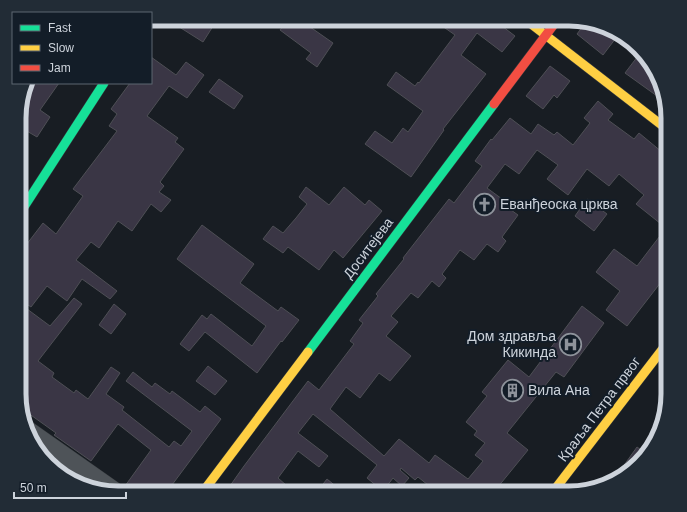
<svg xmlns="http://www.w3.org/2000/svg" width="687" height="512" viewBox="0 0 687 512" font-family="Helvetica,sans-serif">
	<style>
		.building { fill: #3a3645; stroke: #4e4f55 }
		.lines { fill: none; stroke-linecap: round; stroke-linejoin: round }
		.street-casing { stroke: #35393d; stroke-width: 18 }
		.fast-casing { stroke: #35393d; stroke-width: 10 }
		.slow-casing { stroke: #35393d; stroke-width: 10 }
		.jam-casing { stroke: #35393d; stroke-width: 10 }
		.street { stroke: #4e5358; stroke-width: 17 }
		.fast { stroke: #16e098; stroke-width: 9 }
		.slow { stroke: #ffcf43; stroke-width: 9 }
		.jam { stroke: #f24e42; stroke-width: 9 }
		.labels { text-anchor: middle; stroke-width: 4; stroke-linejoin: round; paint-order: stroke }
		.poi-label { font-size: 14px; fill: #cdd3db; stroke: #131d28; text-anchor: start }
		.street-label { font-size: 14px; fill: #cdd3db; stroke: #131d28 }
		.rim { fill: none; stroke: #cdd3db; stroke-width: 5 }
	</style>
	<rect width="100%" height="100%" fill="#181d23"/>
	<g class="building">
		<path d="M494,20L515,36L502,52L477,33L461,55L486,74L443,129L444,130L411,177L365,144L375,131L392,143L403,128L408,132L423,111L387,85L396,72L415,86L418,82L419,83L455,35L435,21Z"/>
		<path d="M286,22H303L333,43L317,67L306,59L311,53L280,30Z"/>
		<path d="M586,22L607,26L619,34L603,55L577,34Z"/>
		<path d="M173,23H215L203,42Z"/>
		<path d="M641,52L658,74L664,101L625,73Z"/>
		<path d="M151,57L176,75L186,62L204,75L187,98L169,86L147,116L178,138L175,142L184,149L160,182L164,186L159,192L171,200L161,212L151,204L132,231L118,221L99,248L91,242L76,260L117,291L110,299L82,279L67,301L47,286L31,307L19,299L20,253L43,223L56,234L83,196L73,189L117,131L109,126L117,114L111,109L130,83H151Z"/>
		<path d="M550,66L570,81L557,98L554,95L543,109L526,96Z"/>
		<path d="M219,79L243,96L234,109L209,92Z"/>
		<path d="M27,83H59L40,110L50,117L37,137L20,127V105Z"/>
		<path d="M598,101L613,114L608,120L634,139L639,133L668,157V273L627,326L606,310L620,291L596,272L614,249L637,266L666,228L636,204L644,195L619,174L609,186L587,169L568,195L547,179L558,165L537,150L519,174L505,164L487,188L513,207L511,210L518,215L502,237L506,241L498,252L487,244L474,260L460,250L442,274L446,278L439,287L432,281L418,298L411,293L391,316L398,322L386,336L411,356L390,381L379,373L360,398L346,387L330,409L384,456L399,439L429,463L435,455L468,479L483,461L475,455L485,443L474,435L477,431L466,422L487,396L482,392L508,360L529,377L582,306L604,323L564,377L556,372L507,433L528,450L493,493H438L418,477L415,480L401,468L400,470L409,478L402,486L393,478L383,491L367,478L377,465L313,414L298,433L328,456L319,467L298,451L278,478L295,493H225L244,466L308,381L319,390L354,344L350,341L363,323L359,320L378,296L376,294L404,259L403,258L449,199L454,203L482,166L475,161L491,139L492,140L510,118L531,134L538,124L554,135L557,132L573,145L590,123L584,118Z"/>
		<path d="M306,187L329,205L344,187L365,205L369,200L382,211L343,258L334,250L319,270L288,247L283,253L263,239L273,226L283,233L296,218L307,204L299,197Z"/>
		<path d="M587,199L607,214L594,231L575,216Z"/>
		<path d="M202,225L254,264L240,283L278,311L281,307L299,320L282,342L281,341L257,373L205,332L189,351L180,344L202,315L207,319L211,314L252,346L266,326L177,259Z"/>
		<path d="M74,298L82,304L38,361L54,373L52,377L74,393L76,390L88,399L111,367L120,373L106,394L124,407L122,410L169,447L174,441L181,446L192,431L126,381L133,372L152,387L155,383L170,394L172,391L200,412L205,406L221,419L166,493H131L127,490L125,486L151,450L118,424L91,461L54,435L56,433L21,408L19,401V303L50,326Z"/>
		<path d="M114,304L126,314L111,334L99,325Z"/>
		<path d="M208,366L227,381L215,395L196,381Z"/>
		<path d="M637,447L647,454L644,459L619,478L617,475Z"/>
		<path d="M327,479L344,493H316Z"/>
	</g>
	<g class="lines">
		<defs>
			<path id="street" d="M27,429L118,493"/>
			<g id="fast">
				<path d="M20,213L104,83"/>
				<path d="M308,352L494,104"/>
			</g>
			<g id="slow">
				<path d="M526,20L668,130"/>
				<path d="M202,493L308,352"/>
				<path d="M552,493L668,342"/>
			</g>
			<path id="jam" d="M494,104L558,19"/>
		</defs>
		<use href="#street" class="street-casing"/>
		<use href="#fast" class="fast-casing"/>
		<use href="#slow" class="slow-casing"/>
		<use href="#jam" class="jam-casing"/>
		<use href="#street" class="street"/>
		<use href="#fast" class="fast"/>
		<use href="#slow" class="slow"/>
		<use href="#jam" class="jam"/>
	</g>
	<defs>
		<symbol id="church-ring" viewBox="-11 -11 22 22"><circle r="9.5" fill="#131d28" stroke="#8e939b" stroke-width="1.5"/><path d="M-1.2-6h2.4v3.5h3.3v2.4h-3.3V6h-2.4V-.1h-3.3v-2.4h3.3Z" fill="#8e939b"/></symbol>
		<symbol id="hospital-ring" viewBox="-11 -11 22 22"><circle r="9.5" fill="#131d28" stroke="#8e939b" stroke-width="1.5"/><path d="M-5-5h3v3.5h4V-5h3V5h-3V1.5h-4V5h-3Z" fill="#8e939b"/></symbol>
		<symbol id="building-ring" viewBox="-11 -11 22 22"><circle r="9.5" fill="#131d28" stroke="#8e939b" stroke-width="1.5"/><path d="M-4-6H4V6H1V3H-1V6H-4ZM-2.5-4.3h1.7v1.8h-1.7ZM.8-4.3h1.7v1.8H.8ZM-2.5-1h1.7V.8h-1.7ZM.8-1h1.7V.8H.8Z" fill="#8e939b"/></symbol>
	</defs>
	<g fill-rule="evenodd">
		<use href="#church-ring" x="472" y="192" width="25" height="25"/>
		<use href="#hospital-ring" x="558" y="332" width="25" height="25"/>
		<use href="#building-ring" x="500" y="378" width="25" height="25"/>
	</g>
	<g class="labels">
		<g class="poi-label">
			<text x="500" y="209">Еванђеоска црква</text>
			<text x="556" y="341" text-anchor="end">Дом здравља<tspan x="556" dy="16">Кикинда</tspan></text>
			<text x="528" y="395">Вила Ана</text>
		</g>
		<g class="street-label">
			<text transform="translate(368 248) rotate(-53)" y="5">Доситејева</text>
			<text transform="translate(599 409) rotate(-53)" y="5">Краља Петра првог</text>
		</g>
	</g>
	<path d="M0 0H687V512H0ZM118 26H569A92 92 0 0 1 661 118V394A92 92 0 0 1 569 486H118A92 92 0 0 1 26 394V118A92 92 0 0 1 118 26Z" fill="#222c36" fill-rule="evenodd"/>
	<path class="rim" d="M118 26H569A92 92 0 0 1 661 118V394A92 92 0 0 1 569 486H118A92 92 0 0 1 26 394V118A92 92 0 0 1 118 26Z"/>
	<rect x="12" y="12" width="140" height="72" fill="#131d28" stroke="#5d6670"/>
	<rect x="20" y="25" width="20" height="6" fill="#16e098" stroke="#5d6670"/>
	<text x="48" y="32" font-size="12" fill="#cdd3db">Fast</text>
	<rect x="20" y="45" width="20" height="6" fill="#ffcf43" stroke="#5d6670"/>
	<text x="48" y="52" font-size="12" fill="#cdd3db">Slow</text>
	<rect x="20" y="65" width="20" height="6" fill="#f24e42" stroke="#5d6670"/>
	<text x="48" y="72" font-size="12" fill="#cdd3db">Jam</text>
	<path d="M14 492v6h112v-6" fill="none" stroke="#cdd3db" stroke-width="2"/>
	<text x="20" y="492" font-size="12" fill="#cdd3db" stroke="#131d28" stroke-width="3" paint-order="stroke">50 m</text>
</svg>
